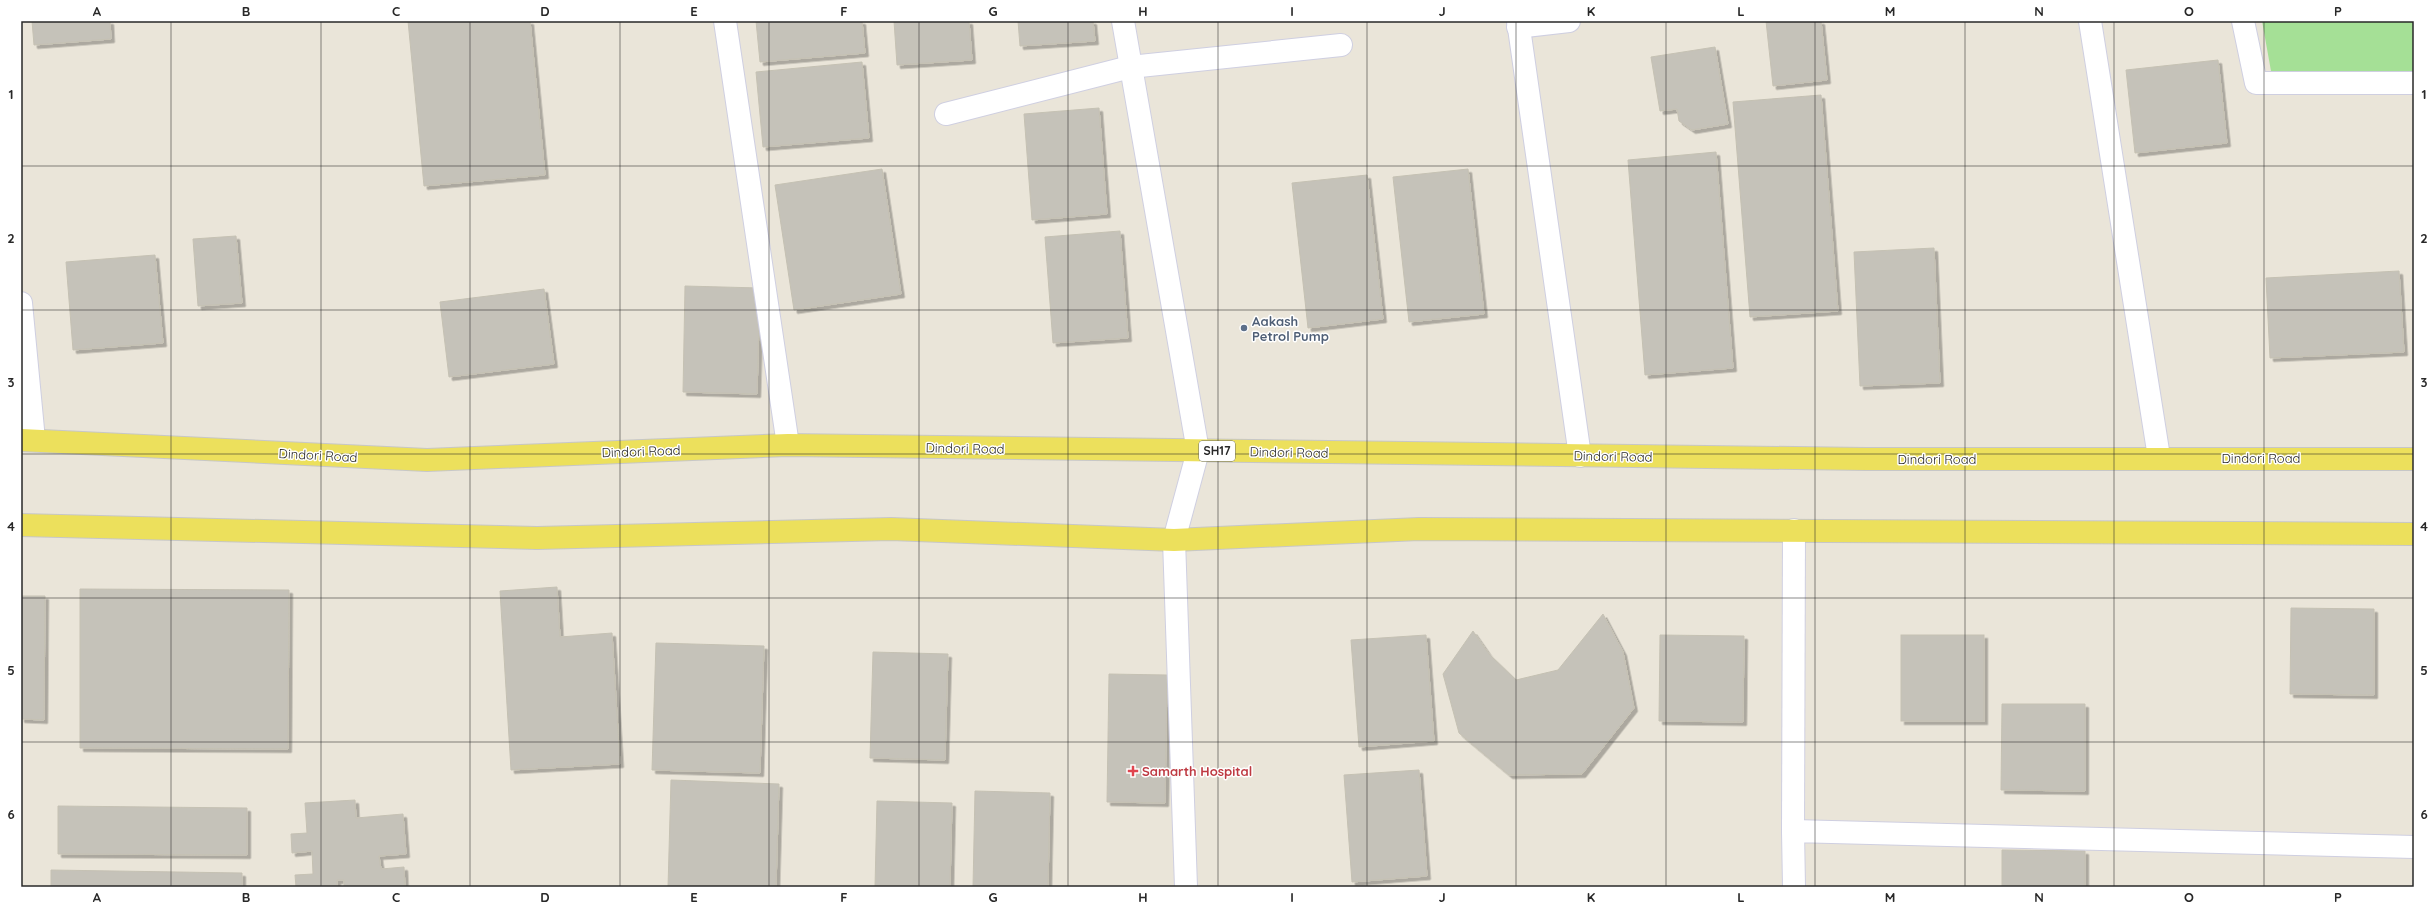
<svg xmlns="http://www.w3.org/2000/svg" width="2435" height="908" viewBox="0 0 2435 908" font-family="Quicksand,sans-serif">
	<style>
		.green { fill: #a5e096 }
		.building { fill: #c5c2b9; stroke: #c5c1b3; filter: url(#shadow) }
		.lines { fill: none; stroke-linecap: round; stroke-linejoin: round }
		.street-casing { stroke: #cfcfe1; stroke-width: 24 }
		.primary-casing { stroke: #c7c7c7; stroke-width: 24 }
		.street { stroke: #fff; stroke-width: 22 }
		.primary { stroke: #ece05c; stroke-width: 22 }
		.grid { fill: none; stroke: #282828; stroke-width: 1; stroke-opacity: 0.55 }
		.service-dot { fill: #5c6f8a; stroke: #fff; stroke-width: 1.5 }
		.health-dot { fill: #e0444e; stroke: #fff; stroke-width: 1.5 }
		.labels { text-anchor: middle; stroke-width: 3; stroke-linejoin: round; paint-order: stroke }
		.shield { fill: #fff; stroke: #686868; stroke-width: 1 }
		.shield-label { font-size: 12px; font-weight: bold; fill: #282828 }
		.service-label { font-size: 13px; font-weight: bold; fill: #4e5e75; stroke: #fff; text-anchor: start }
		.street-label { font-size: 13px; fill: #282828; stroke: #fff }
		.health-label { font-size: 13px; font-weight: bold; fill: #be3a42; stroke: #fff; text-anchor: start }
		.neatline { fill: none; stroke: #282828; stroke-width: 1.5 }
		.grid-label { font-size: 13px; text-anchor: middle; font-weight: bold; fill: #282828 }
	</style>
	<defs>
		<filter id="shadow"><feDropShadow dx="3.5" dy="3.5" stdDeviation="0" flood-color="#0004"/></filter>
	</defs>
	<rect width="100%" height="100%" fill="#eae5d9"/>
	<path class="green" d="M2262,21H2414V71L2352,72L2278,76L2271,71Z"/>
	<g class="building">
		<path d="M32,21H110L111,39L34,45Z"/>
		<path d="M408,21H530L545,175L424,186Z"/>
		<path d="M756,21H862L865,53L760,62Z"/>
		<path d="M894,21H969L972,60L897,65Z"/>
		<path d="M1018,21H1093L1095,41L1020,46Z"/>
		<path d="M1766,21H1821L1827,80L1773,86Z"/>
		<path d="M1715,47L1728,124L1692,130L1679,121L1677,109L1660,111L1651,57Z"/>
		<path d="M2218,60L2227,143L2135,153L2126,70Z"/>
		<path d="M862,62L869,138L763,147L756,72Z"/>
		<path d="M1821,95L1838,311L1750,317L1733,102Z"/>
		<path d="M1099,108L1107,214L1032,220L1024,114Z"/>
		<path d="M1716,152L1733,368L1645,375L1628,160Z"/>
		<path d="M882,169L901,294L794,310L775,185Z"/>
		<path d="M1468,169L1484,314L1409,322L1393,177Z"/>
		<path d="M1367,175L1383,319L1308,328L1292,183Z"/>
		<path d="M1120,231L1128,338L1053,343L1045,237Z"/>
		<path d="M236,236L242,303L198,306L193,239Z"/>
		<path d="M1934,248L1940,383L1860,386L1854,252Z"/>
		<path d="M155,255L163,343L73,350L66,262Z"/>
		<path d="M2399,271L2404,352L2270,358L2266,278Z"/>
		<path d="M685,286L760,288L757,394L683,392Z"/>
		<path d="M544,289L554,364L449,377L440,302Z"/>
		<path d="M557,587L560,637L612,633L620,764L511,770L500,591Z"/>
		<path d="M80,589L289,590L288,749L80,748Z"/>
		<path d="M21,596H45L44,720L21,719Z"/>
		<path d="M2291,608L2374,609V695L2290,694Z"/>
		<path d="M1603,614L1623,652L1634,708L1582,774L1509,775L1459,733L1443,674L1473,631L1489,654L1516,680L1558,670Z"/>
		<path d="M1426,635L1434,741L1359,747L1351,640Z"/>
		<path d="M1660,635L1744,636L1743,722L1659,721Z"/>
		<rect x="1901" y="635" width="83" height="86"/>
		<path d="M656,643L764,646L760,773L652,770Z"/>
		<path d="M873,652L948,654L945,760L870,758Z"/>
		<path d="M1109,674L1167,675L1165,803L1107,802Z"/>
		<path d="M2002,704H2085V791L2001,790Z"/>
		<path d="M1419,770L1427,876L1352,882L1344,775Z"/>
		<path d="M671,780L779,784L776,887H668Z"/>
		<path d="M975,791L1050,793L1048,887H973Z"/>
		<path d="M355,800L356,818L403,814L406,854L379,856L381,869L404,867L405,887H344V880H337V887H296L295,875L313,874L312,851L292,853L291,834L307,833L305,803Z"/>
		<path d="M877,801L952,803L950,887H875Z"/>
		<path d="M58,806L247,808V855L58,854Z"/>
		<path d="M2002,850L2085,851V887H2002Z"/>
		<path d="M51,870L242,873V887H51Z"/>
	</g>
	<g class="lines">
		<defs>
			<g id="street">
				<path d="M725,21L788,445"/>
				<path d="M1123,21L1198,451L1174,540L1186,887"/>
				<path d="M1518,21L1580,456"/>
				<path d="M2090,21L2159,457"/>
				<path d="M2243,21L2256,83H2414"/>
				<path d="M1518,27L1569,21"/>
				<path d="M946,114L1130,67L1341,45"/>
				<path d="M21,303L34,440"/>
				<path d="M1793,831L1794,530"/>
				<path d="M1794,887L1793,831L2414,847"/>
			</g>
			<g id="primary">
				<path d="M21,440L427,460L788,445L1866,459H2414"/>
				<path d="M21,525L537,538L891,529L1174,540L1419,529L2414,534"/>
			</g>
		</defs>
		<use href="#street" class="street-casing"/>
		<use href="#primary" class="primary-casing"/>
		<use href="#street" class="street"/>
		<use href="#primary" class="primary"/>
	</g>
	<path class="grid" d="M171,21V887M321,21V887M470,21V887M620,21V887M769,21V887M919,21V887M1068,21V887M1218,21V887M1367,21V887M1516,21V887M1666,21V887M1815,21V887M1965,21V887M2114,21V887M2264,21V887M21,166H2414M21,310H2414M21,454H2414M21,598H2414M21,742H2414"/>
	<circle class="service-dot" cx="1244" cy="328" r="4"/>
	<path class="health-dot" d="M1131 765h4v4h4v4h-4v4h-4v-4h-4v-4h4z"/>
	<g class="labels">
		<rect class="shield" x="1199" y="441" width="36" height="20" rx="3"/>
		<g class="shield-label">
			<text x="1217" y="455">SH17</text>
		</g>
		<g class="service-label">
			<text x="1252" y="326">Aakash<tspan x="1252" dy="15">Petrol Pump</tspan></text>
		</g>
		<g class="street-label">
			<text transform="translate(965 448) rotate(1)" y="5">Dindori Road</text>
			<text transform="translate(641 451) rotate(-2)" y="5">Dindori Road</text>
			<text transform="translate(1289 452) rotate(1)" y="5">Dindori Road</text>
			<text transform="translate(318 455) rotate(3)" y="5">Dindori Road</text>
			<text transform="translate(1613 456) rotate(1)" y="5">Dindori Road</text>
			<text x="2261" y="463">Dindori Road</text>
			<text x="1937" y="464">Dindori Road</text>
		</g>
		<g class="health-label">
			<text x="1142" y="776">Samarth Hospital</text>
		</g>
	</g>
	<rect width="2435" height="908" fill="none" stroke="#ffffff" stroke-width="44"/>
	<rect x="22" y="22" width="2391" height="864" class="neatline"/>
	<g class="grid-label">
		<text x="97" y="16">A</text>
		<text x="246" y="16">B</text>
		<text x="396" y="16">C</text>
		<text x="545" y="16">D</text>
		<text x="694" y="16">E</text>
		<text x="844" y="16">F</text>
		<text x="993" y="16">G</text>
		<text x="1143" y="16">H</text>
		<text x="1292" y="16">I</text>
		<text x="1442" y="16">J</text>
		<text x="1591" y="16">K</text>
		<text x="1741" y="16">L</text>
		<text x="1890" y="16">M</text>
		<text x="2039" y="16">N</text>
		<text x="2189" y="16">O</text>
		<text x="2338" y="16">P</text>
		<text x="11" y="99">1</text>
		<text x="2424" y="99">1</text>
		<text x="11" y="243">2</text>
		<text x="2424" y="243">2</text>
		<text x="11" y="387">3</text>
		<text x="2424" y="387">3</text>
		<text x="11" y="531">4</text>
		<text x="2424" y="531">4</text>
		<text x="11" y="675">5</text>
		<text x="2424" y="675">5</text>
		<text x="11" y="819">6</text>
		<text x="2424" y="819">6</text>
		<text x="97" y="902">A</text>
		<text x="246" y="902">B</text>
		<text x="396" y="902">C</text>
		<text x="545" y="902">D</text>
		<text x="694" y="902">E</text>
		<text x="844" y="902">F</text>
		<text x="993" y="902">G</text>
		<text x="1143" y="902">H</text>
		<text x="1292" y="902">I</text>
		<text x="1442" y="902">J</text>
		<text x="1591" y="902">K</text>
		<text x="1741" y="902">L</text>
		<text x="1890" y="902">M</text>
		<text x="2039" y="902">N</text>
		<text x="2189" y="902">O</text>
		<text x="2338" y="902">P</text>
	</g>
</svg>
